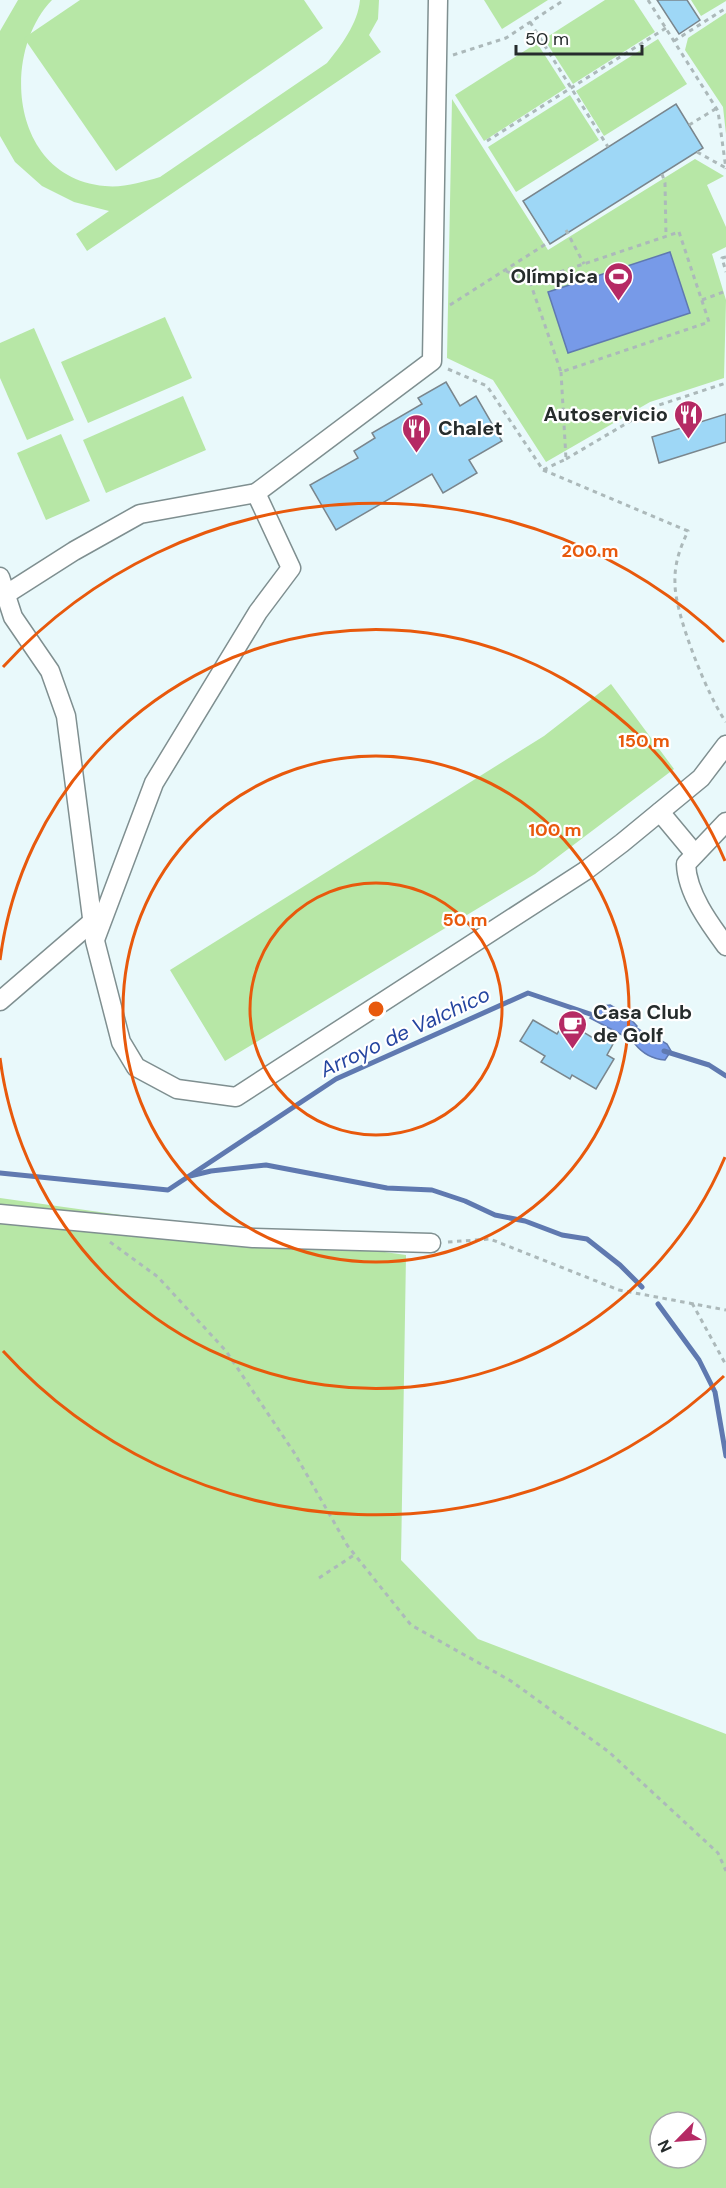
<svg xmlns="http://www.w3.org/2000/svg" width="726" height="2188" viewBox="0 0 726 2188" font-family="'DM Sans',sans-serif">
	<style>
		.green { fill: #b7e7a6; fill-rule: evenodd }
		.water { fill: #779ae8; stroke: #5f79b0; stroke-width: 1.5 }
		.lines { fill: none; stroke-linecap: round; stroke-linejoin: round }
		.stream { stroke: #5f79b0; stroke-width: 5 }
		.building { fill: #9ed7f6; stroke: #7a868d; stroke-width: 1.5 }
		.minor-casing { stroke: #7f8f90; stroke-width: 21 }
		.path { stroke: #acb9ba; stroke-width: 3; stroke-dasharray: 4.5 4.5; stroke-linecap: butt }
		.minor { stroke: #fff; stroke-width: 18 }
		.ring { fill: none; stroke: #e8590c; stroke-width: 3 }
		.labels { text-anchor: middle; stroke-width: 4.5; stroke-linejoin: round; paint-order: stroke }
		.poi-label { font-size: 20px; font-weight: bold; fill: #262c2c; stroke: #fff; text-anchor: end }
		.water-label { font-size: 21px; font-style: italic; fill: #2545a0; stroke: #fff }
		.centre { fill: #e8590c; stroke: #fff; stroke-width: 3 }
		.ring-label { font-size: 18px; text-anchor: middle; font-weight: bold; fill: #e8590c; stroke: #fff; stroke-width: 4.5; stroke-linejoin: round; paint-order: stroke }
	</style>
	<rect width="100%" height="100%" fill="#e9f9fb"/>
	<g class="green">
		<path d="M18,0H52C0,54 11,178 105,186C123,188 143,182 160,177L327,63C341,46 358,23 360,0H379L378,19L369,35L381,52L87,251L76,234L109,211L74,202L42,186L15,162L0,136V31Z"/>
		<path d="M80,0H304L323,28L116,171L24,38Z"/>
		<path d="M484,0H548L502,29Z"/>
		<path d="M605,0H634L655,32L573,84L544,39Z"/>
		<path d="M691,0H726V1L701,16Z"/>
		<path d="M726,13V134L723,107L685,50L688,38Z"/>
		<path d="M658,39L687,84L604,136L576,91Z"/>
		<path d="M537,43L566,88L484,141L455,95Z"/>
		<path d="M570,95L599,140L516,192L488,147Z"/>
		<path d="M452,99L548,250L695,159L724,176L707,185L726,227V247L712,254L726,300L724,378L650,402L546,462L493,380L447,358Z"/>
		<path d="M165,317L192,378L88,423L61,362Z"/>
		<path d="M34,328L74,420L27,440L0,378V343Z"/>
		<path d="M183,396L206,450L106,493L83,440Z"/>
		<path d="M61,434L90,501L46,520L17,453Z"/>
		<path d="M611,684L674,769L535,874L225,1061L170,970L544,736Z"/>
		<path d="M0,1198L406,1255L401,1560L478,1639L726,1734V2188H0ZM660,2122H696V2158H660Z"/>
	</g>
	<g class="water">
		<path d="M670,252L690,313L568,353L548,292Z"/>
		<path d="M610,1005L626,1014L637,1026L628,1038L590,1018L602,1006Z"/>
		<path d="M647,1032L667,1044L671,1051L665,1060C652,1059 643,1054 635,1044Z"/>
	</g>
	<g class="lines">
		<g class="stream">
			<path d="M630,1027L637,1030L648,1038"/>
			<path d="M664,1051L709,1065L726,1076"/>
			<path d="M0,1173L168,1190L336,1079L528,993L599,1017"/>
			<path d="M190,1176L211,1171L266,1165L387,1188L432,1190L465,1201L495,1215L525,1221L562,1235L587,1239L620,1265L642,1287"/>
			<path d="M658,1304L699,1360L715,1392L726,1456"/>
		</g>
	</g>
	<g class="building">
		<path d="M657,0H687L700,20L679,34Z"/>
		<path d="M676,104L703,148L550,244L523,201Z"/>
		<path d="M446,382L460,406L476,396L502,441L469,460L477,473L443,493L432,474L336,530L310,485L358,458L354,451L375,438L372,433L422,404L418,398Z"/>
		<path d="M726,414V442L659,463L652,437Z"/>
		<path d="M533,1020L557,1034L565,1021L593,1038L595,1034L613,1044L607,1055L614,1059L596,1089L572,1075L570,1079L541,1062L545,1056L520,1041Z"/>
	</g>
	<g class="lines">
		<defs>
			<g id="minor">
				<path d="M0,577L13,617L50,671L66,716L95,941L121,1042L136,1067L177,1089L236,1097L585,871L622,843L701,778L726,745"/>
				<path d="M5,595L74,551L140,514L256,493L432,361L438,0"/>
				<path d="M660,812L695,854"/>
				<path d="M726,822L686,864C687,893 709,923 726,946"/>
				<path d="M96,937L154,783L258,612L291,568L256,493"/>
				<path d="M0,1001L93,921"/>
				<path d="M0,1214L253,1238L431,1243"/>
			</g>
		</defs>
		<use href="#minor" class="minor-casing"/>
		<g class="path">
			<path d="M648,0L718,111L726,169"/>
			<path d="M530,22L608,147"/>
			<path d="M674,41L726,8"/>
			<path d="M453,55L506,38L564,0"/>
			<path d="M689,125L717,108"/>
			<path d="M487,141L666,28"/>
			<path d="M697,152L726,168"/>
			<path d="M662,174L665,183L666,236"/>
			<path d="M566,230L584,264"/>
			<path d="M679,232L709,322L561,372L530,282Z"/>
			<path d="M726,257L722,258L726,272"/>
			<path d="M506,271L530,282"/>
			<path d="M702,300L726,291"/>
			<path d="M450,305L549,242"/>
			<path d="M448,369L487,386L543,470L566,459L561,372"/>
			<path d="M566,459L656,406L726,383"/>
			<path d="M543,470L688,531C680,548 674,564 675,584C675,615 708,697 726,722"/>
			<path d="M110,1242L158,1277L226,1351L295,1454L347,1545L411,1625L511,1681L609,1752L718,1853L726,1871"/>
			<path d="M448,1242L490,1239L619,1290L726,1310"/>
			<path d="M692,1303L726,1365"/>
			<path d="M319,1578L354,1555"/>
		</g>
		<use href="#minor" class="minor"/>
	</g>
	<g class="ring">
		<circle cx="376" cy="1009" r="126"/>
		<circle cx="376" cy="1009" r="253"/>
		<path d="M725 1157A379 379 0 0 1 0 1058M0 960A379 379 0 0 1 725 861"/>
		<path d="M724 1376A506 506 0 0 1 3 1351M3 667A506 506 0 0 1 724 642"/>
	</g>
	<defs>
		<symbol id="stadium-pin" viewBox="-11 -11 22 30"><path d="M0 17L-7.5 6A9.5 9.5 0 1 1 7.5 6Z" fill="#b52a64" stroke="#fff"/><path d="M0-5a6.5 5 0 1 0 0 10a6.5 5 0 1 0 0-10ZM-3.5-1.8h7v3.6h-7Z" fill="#fff"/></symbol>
		<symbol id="restaurant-pin" viewBox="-11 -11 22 30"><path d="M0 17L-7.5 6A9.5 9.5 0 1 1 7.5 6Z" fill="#b52a64" stroke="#fff"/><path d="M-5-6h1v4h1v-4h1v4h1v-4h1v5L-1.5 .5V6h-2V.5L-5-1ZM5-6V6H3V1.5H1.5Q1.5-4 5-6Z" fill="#fff"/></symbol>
		<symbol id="cafe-pin" viewBox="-11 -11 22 30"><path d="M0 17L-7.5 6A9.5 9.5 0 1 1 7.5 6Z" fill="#b52a64" stroke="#fff"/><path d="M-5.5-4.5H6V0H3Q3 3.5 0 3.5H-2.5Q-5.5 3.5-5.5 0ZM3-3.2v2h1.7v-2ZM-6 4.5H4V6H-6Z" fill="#fff"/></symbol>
	</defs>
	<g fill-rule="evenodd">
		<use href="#stadium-pin" x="602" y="260" width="33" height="45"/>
		<use href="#restaurant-pin" x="672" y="398" width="33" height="45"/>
		<use href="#restaurant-pin" x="400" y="412" width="33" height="45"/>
		<use href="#cafe-pin" x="556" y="1008" width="33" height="45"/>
	</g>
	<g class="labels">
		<g class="poi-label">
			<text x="598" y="283">Olímpica</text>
			<text x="668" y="421">Autoservicio</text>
			<text x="438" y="435" text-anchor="start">Chalet</text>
			<text x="593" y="1019" text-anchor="start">Casa Club<tspan x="593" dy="23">de Golf</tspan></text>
		</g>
		<g class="water-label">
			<text transform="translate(405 1032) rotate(-25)" y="7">Arroyo de Valchico</text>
		</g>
	</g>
	<circle cx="376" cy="1009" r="9" class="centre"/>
	<g class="ring-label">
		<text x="590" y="557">200 m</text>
		<text x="644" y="747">150 m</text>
		<text x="555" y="836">100 m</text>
		<text x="465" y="926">50 m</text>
	</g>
	<g transform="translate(678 2140) rotate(245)"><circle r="28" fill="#ffffff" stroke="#a8abab" stroke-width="1.5"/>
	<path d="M0-4.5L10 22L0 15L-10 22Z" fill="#b52a64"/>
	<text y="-9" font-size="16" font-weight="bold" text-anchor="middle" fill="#262c2c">N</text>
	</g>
	<path d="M516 45v9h126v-9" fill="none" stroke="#262c2c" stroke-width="3"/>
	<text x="525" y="45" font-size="18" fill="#262c2c" stroke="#ffffff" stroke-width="4.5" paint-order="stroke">50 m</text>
</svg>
